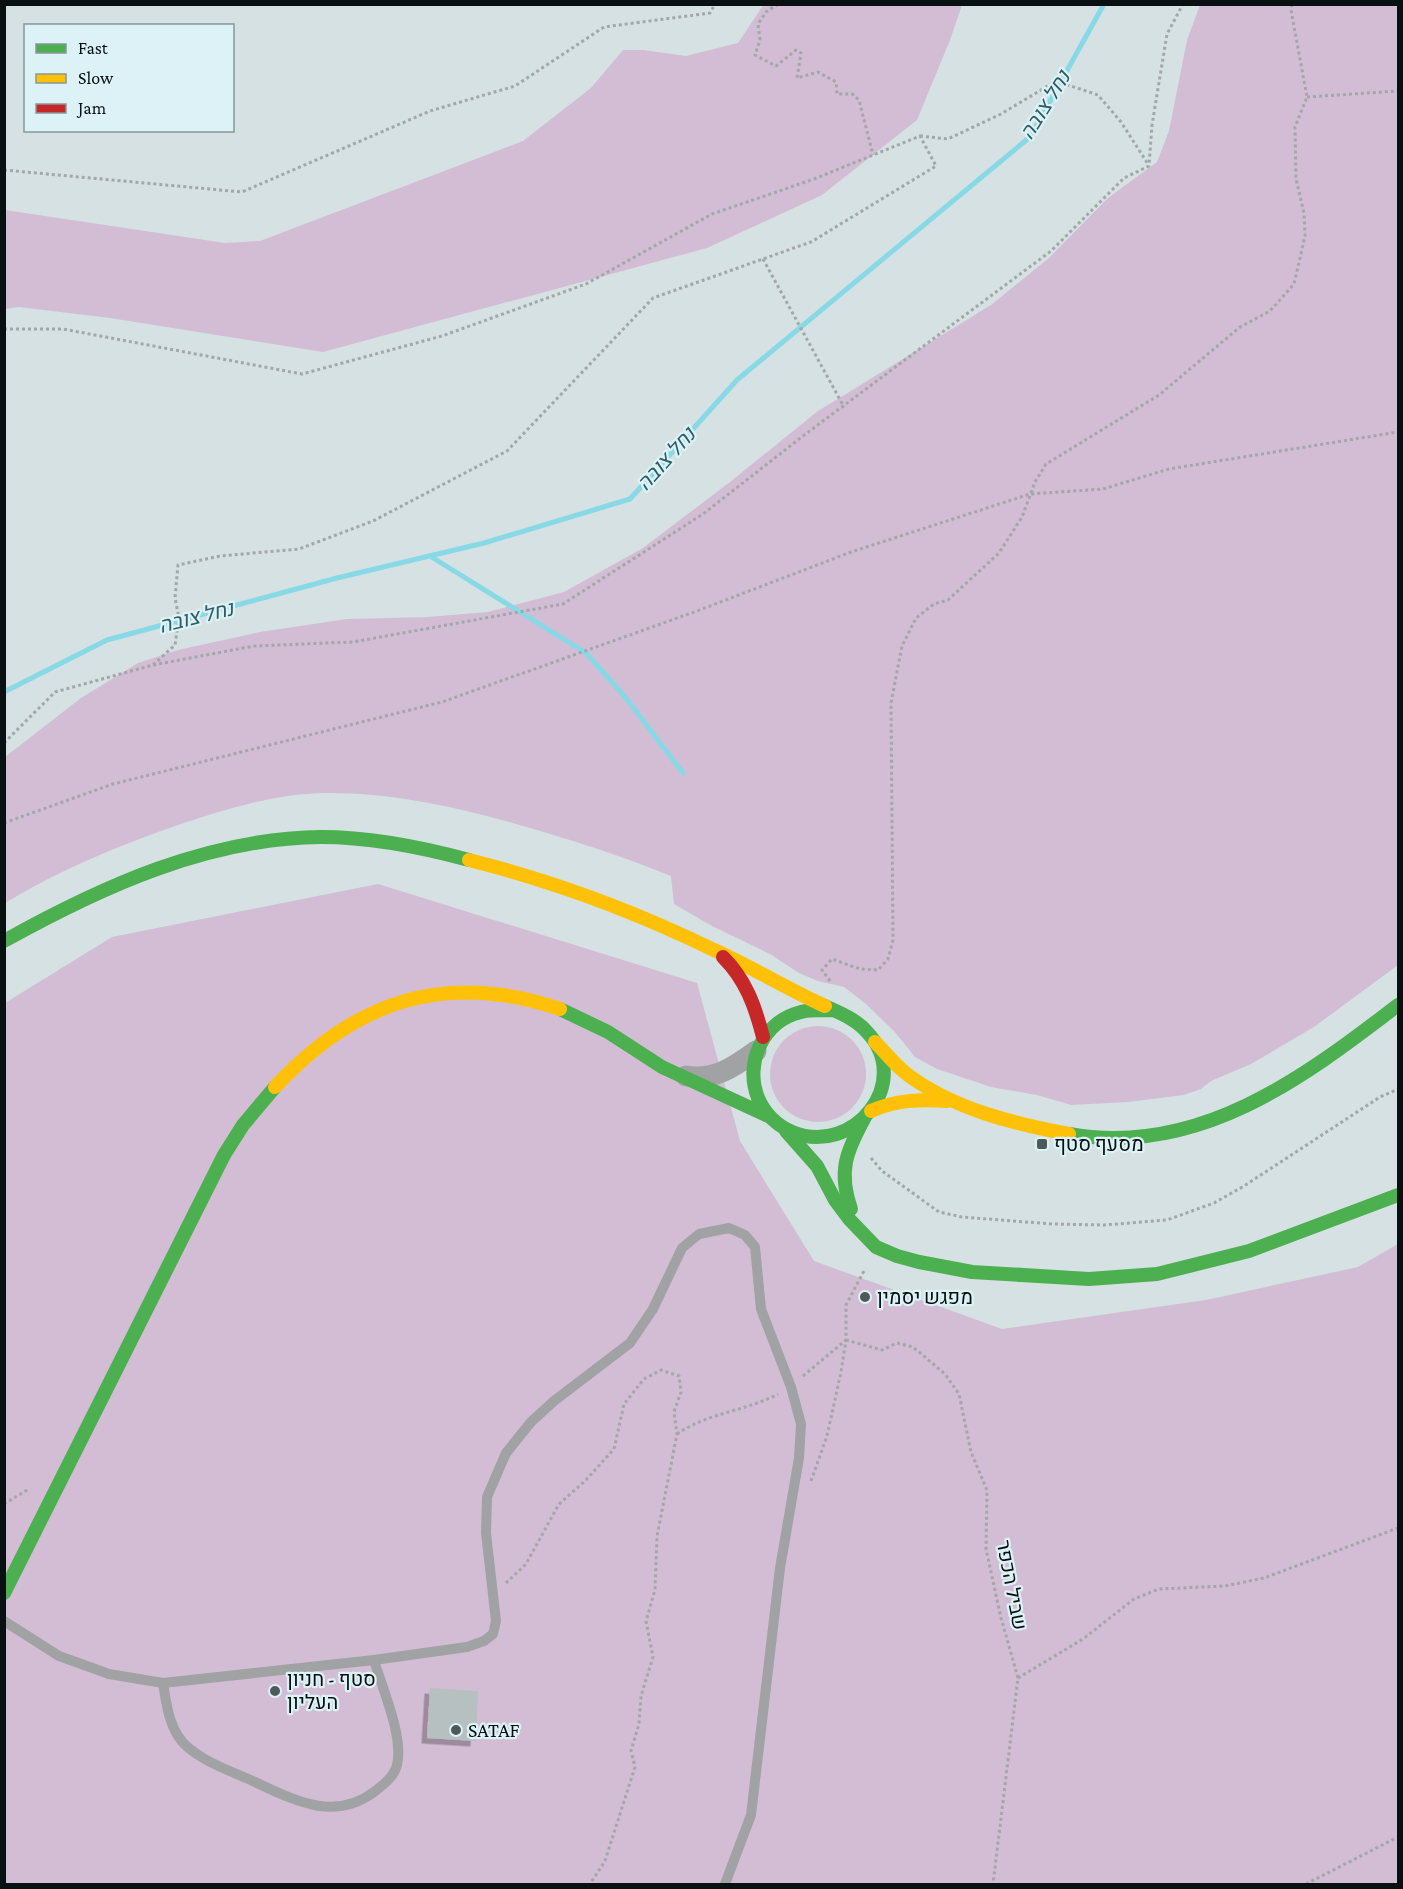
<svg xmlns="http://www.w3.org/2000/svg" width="1403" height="1889" viewBox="0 0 1403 1889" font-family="'Crimson Pro',Heebo,serif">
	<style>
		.green { fill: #d3bdd5 }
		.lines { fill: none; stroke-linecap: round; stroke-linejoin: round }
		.stream { stroke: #87d9e6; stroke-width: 5 }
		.building { fill: #b7c0c1; filter: url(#shadow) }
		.path { stroke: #a3a7a8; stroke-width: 3; stroke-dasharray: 3 3; stroke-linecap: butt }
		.lane { stroke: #a1a2a4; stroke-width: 10 }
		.street { stroke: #a1a2a4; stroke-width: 21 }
		.fast { stroke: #4caf50; stroke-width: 14 }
		.slow { stroke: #ffc107; stroke-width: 14 }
		.jam { stroke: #c62828; stroke-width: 14 }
		.poi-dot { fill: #50595a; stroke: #dcf2f6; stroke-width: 2 }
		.labels { text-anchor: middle; stroke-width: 4.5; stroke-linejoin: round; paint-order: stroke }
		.poi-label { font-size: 20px; fill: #081011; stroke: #dcf2f6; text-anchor: start }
		.street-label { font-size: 20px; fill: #081011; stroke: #dcf2f6 }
		.water-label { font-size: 21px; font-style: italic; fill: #2d5d65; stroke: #dcf2f6 }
	</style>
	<defs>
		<filter id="shadow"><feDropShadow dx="-5.5" dy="5.5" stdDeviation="0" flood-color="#0004"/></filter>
	</defs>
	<rect width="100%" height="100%" fill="#d5e1e2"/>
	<g class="green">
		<path d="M764,4L962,5L950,40L917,120L822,195L707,248L323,352L110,318L19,307L5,309V210L225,243L260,241L523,141L591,88L623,50H643L686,56L738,43Z"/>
		<path d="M1200,5H1398V965L1314,1027L1251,1064L1211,1081L1201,1089L1184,1095L1128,1102L1071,1105L1037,1095L991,1087L937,1069L915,1057L894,1031L866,1004L844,987L818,981L799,973L770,954L712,926L674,904L671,876C614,853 557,835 498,819C442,804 387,793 328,793C277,793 226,809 178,825C117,846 60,870 5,903V757L81,698L138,663L178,650L260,632L347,619L427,617L488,612L564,592L643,548L730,482L818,411L991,305L1049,258L1108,198L1157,162L1169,131L1187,40Z"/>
		<path d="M378,884L697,983L740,1141L814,1261L1002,1329L1206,1300L1358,1267L1398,1244V1884H5V1003L112,937Z"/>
		<circle cx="818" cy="1074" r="48"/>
	</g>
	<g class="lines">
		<g class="stream">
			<path d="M430,556L586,653L626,698L683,773"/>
			<path d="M4,692L107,640L337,578L484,543L630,499L737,380L1030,137L1104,4"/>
		</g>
	</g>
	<path class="building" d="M430,1688L478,1691L476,1741L427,1738Z"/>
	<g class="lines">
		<g class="path">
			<path d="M778,4L766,12L758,24L760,40L755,55L776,66L796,50L801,53L797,78L818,72L836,82L837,94H852L859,100L873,155"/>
			<path d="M1307,97L1398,91"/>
			<path d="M920,136L948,139L1001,114L1056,81L1098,95L1121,122L1148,164"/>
			<path d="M4,170L242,192L430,111L515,86L604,27L710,13L715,4"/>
			<path d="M763,259L844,407"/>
			<path d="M4,329H63L302,374L442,336L586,284L712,214L814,179L920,136L936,166L811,242L653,298L507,451L373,521L299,549L220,556L178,565L175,598L179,618L175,645L153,665"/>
			<path d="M4,743L55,692L153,665L254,646L353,642L563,604L703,514L803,436L1051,251L1124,178L1149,166L1152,125L1167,34L1183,4"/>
			<path d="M4,823L113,784L442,702L697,611L851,552L1030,494L1103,489L1169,469L1398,432"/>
			<path d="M830,981L822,970L832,959L860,969L878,970L888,959L893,940L891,703L902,646L916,618L934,604L948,600L999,553L1022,517L1035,482L1046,464L1159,395L1240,327L1270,311L1294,284L1305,236L1304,213L1296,179L1295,127L1307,97L1291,10L1292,4"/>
			<path d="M871,1158L882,1171L939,1212L962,1217L1052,1224L1104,1225L1167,1220L1214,1203L1244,1186L1380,1097L1398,1089"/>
			<path d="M846,1340L882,1350L897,1343L913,1347L945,1374L959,1394L971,1452L987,1490L986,1549L1001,1618L1018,1678L993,1884"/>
			<path d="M803,1376L846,1340"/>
			<path d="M677,1434C707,1413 746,1411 778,1394"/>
			<path d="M811,1481L827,1436L841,1372L846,1340V1305L865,1269"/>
			<path d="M4,1504L29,1489"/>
			<path d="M506,1583L526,1564L559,1504L584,1482L614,1449L624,1404L644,1379L661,1370L679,1376L681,1392L674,1412L677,1434L657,1536L655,1590L646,1621L653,1657L641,1696L639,1724L631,1751L635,1767L605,1861L590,1884"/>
			<path d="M1018,1678L1083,1639L1134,1599L1159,1589L1225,1586L1264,1578L1398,1528"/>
			<path d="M1306,1884L1398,1837"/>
		</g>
		<g class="lane">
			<path d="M4,1621L59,1656L109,1674L163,1683L374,1660L467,1647L484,1641L493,1634L496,1621L486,1533L487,1497L506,1453L531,1422L554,1401L630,1343L653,1309L682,1248L699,1234L729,1228L745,1235L755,1247L761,1309L791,1387L801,1424L799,1458L780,1568L751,1815L725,1884"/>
			<path d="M163,1683C166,1701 168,1720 178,1736C190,1756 225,1769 246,1778C289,1797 331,1824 374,1792C383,1785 394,1777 397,1765C404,1737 382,1688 374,1660"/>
		</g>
		<path class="street" d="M686,1076C714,1081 734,1067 756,1051"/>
		<g class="fast">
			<path d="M4,941C101,887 208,838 321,837C371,837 421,847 469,860"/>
			<path d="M825,1006C840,1013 856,1019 867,1032C914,1082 854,1157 792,1132C776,1125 765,1114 758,1098C744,1063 763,1021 801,1012C811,1009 823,1011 833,1010"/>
			<path d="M560,1009L608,1032L662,1067L768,1116"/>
			<path d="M786,1131L817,1166L835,1200L850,1220L876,1247L897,1256L919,1262L972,1272L1089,1279L1157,1274L1249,1251L1398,1195"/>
			<path d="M1069,1134C1197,1157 1302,1079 1398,1005"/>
			<path d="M851,1209C838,1172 846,1152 864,1119"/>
			<path d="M4,1593L224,1155L243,1125L275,1087"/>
		</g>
		<g class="slow">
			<path d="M469,860C553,881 636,912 714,950C752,967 787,989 825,1006"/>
			<path d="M875,1042C886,1053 896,1066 908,1075C954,1109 1014,1124 1069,1134"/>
			<path d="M275,1087C355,1001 445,970 560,1009"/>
			<path d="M871,1111C896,1100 920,1099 947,1101"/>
		</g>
		<path class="jam" d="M723,957C746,980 755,1006 763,1037"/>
	</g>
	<g class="poi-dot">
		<rect x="1036" y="1138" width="12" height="12" rx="3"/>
		<circle cx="865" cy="1297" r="6"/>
		<circle cx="275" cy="1691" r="6"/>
		<circle cx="456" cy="1730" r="6"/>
	</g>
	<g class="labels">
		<g class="poi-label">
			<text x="1054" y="1151">מסעף סטף</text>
			<text x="877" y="1304">מפגש יסמין</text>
			<text x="287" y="1686">סטף - חניון<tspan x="287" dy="23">העליון</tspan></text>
			<text x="468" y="1737">SATAF</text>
		</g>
		<g class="street-label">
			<text transform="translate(1012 1585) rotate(79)" y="7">שביל הכפר</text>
		</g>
		<g class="water-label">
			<text transform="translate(1045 105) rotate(-58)" y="7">נחל צובה</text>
			<text transform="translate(666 459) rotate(-48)" y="7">נחל צובה</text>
			<text transform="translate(196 617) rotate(-14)" y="7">נחל צובה</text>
		</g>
	</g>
	<rect width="1403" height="1889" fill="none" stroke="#081011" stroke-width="12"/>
	<rect x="24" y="24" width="210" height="108" fill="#dcf2f6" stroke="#87989a" stroke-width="1.5"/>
	<rect x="36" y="44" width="30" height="9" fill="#4caf50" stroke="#87989a" stroke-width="1.5"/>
	<text x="78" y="54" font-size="18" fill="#081011">Fast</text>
	<rect x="36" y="74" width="30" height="9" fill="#ffc107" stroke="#87989a" stroke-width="1.5"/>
	<text x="78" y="84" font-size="18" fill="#081011">Slow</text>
	<rect x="36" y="104" width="30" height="9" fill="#c62828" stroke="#87989a" stroke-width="1.5"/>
	<text x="78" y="114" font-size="18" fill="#081011">Jam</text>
</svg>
